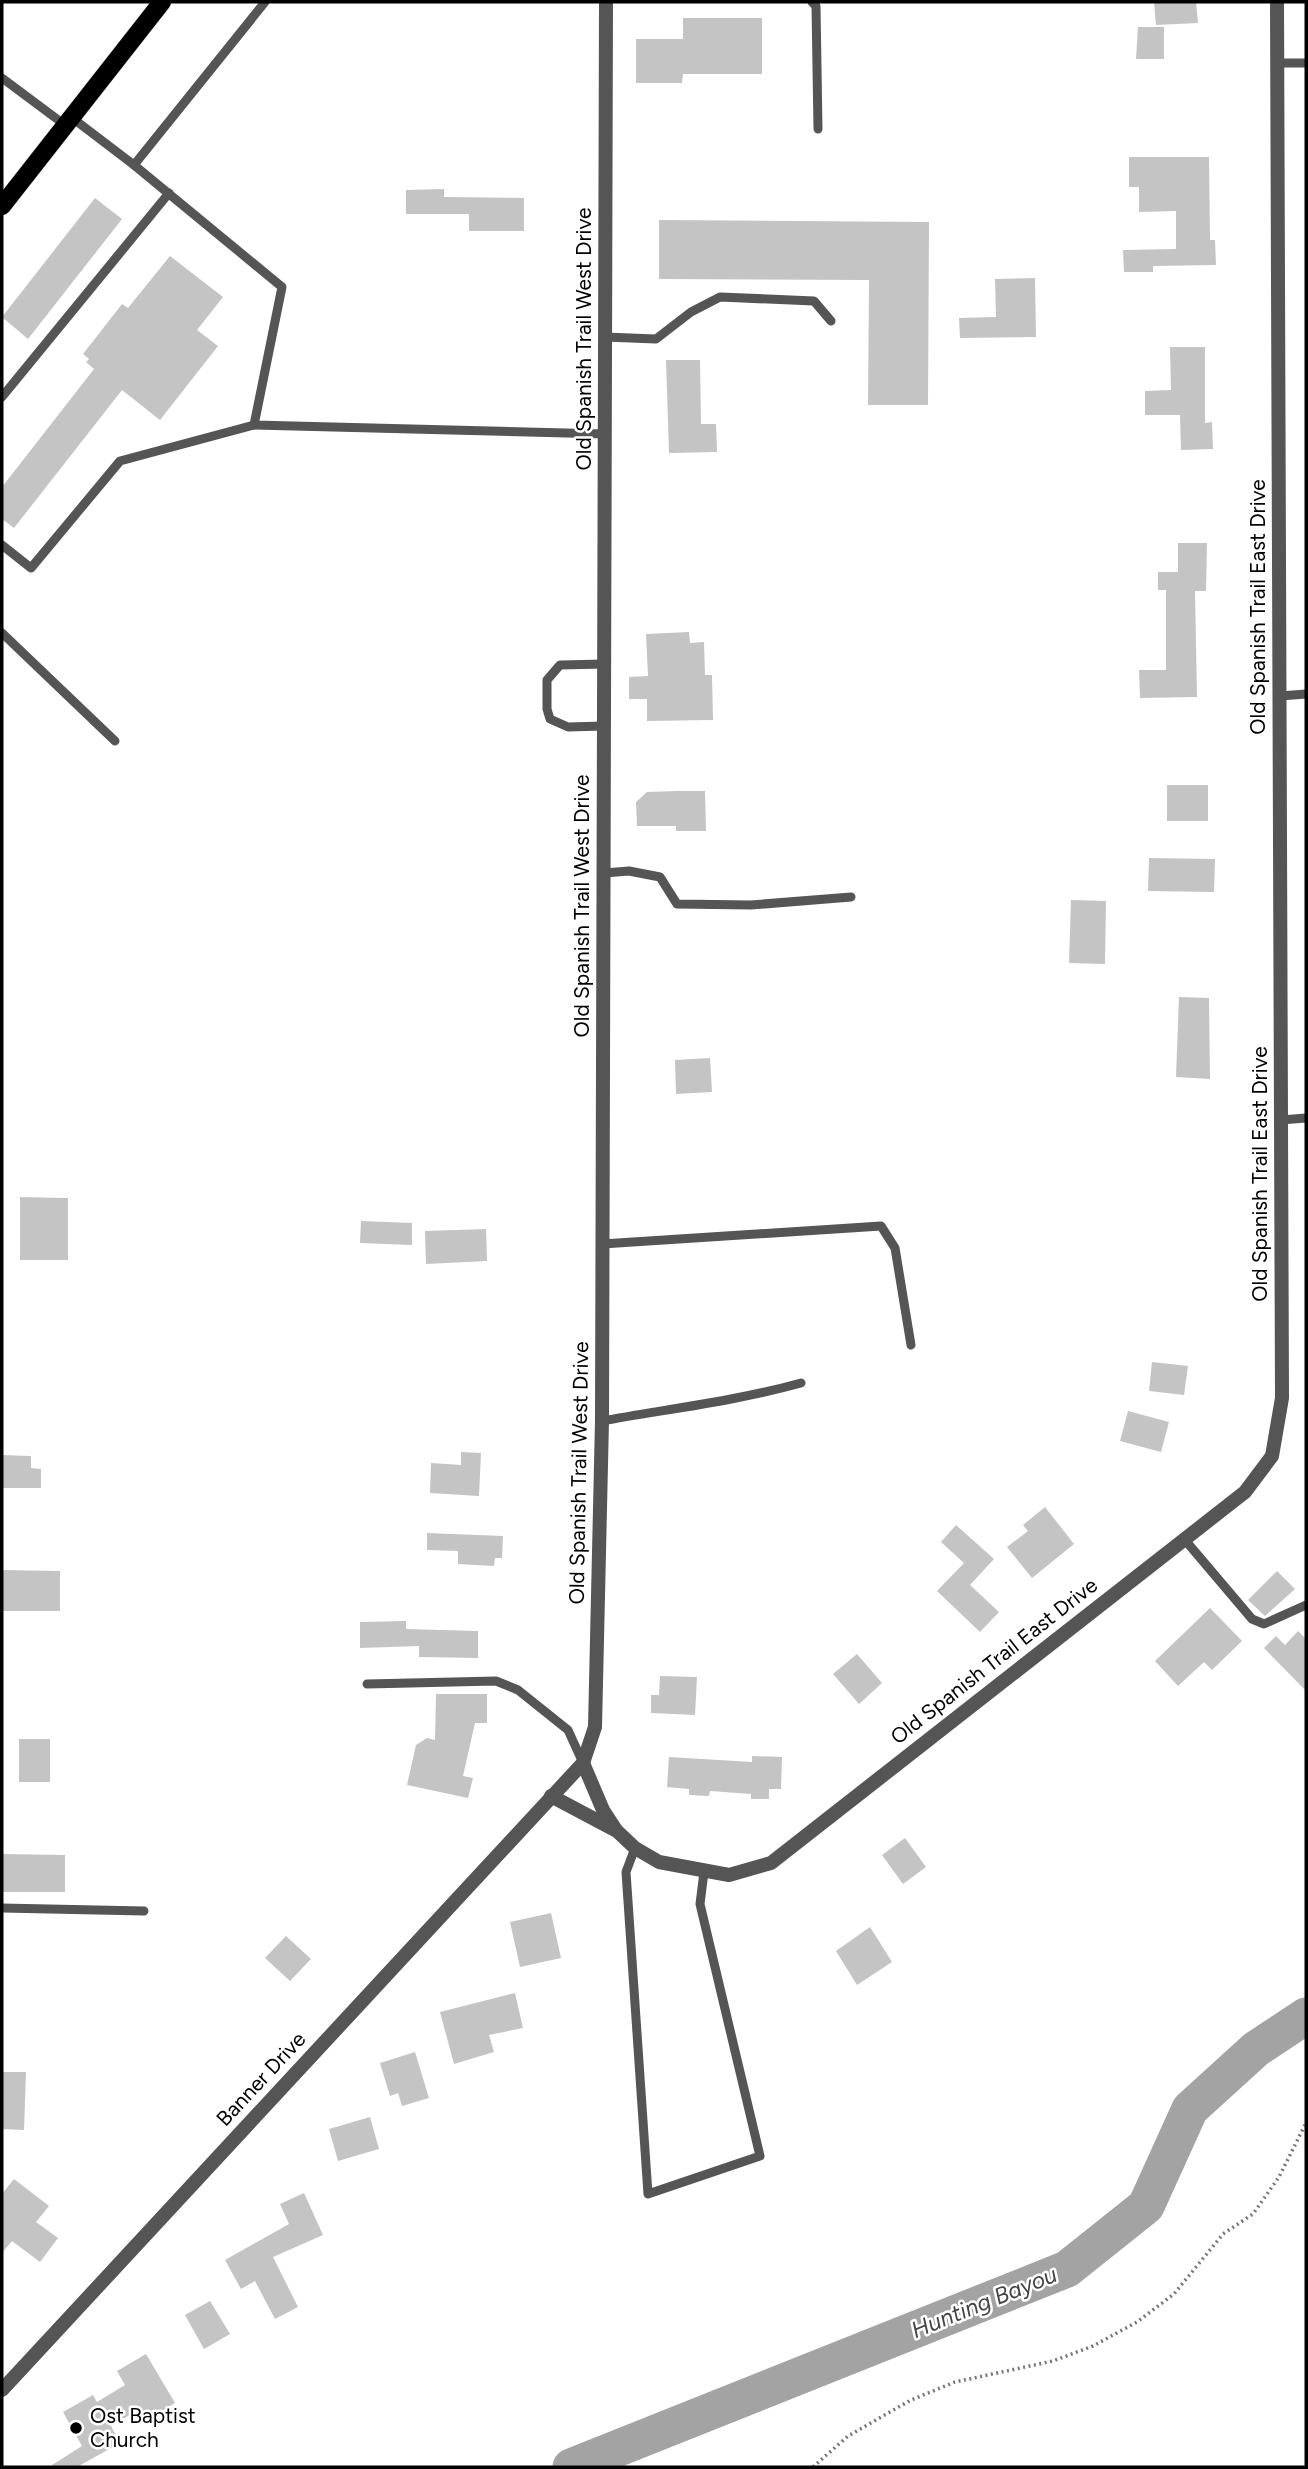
<svg xmlns="http://www.w3.org/2000/svg" width="1308" height="2469" viewBox="0 0 1308 2469" font-family="Figtree,sans-serif">
	<style>
		.lines { fill: none; stroke-linecap: round; stroke-linejoin: round }
		.river { stroke: #a3a3a3; stroke-width: 37 }
		.building { fill: #c4c4c4 }
		.primary-casing { stroke: #dbdbdb; stroke-width: 19 }
		.path { stroke: #777; stroke-width: 3.5; stroke-dasharray: 2 3.5; stroke-linecap: butt }
		.lane { stroke: #555; stroke-width: 9 }
		.street { stroke: #555; stroke-width: 14 }
		.primary { stroke: #000; stroke-width: 18 }
		.poi-dot { fill: #000; stroke: #fff; stroke-width: 2.5 }
		.labels { text-anchor: middle; stroke-width: 5; stroke-linejoin: round; paint-order: stroke }
		.street-label { font-size: 21px; fill: #000; stroke: #fff }
		.poi-label { font-size: 21px; fill: #000; stroke: #fff; text-anchor: start }
		.water-label { font-size: 23px; font-style: italic; fill: #444; stroke: #fff }
	</style>
	<rect width="100%" height="100%" fill="#fff"/>
	<g class="lines">
		<path class="river" d="M571,2467L1067,2269L1146,2206L1190,2109L1256,2049L1306,2016"/>
	</g>
	<g class="building">
		<path d="M1154,2H1196L1198,23L1156,25Z"/>
		<path d="M683,18H762V74H683L682,83H636V39H683Z"/>
		<path d="M1138,27H1164V59H1136Z"/>
		<path d="M1129,157H1209L1210,240H1215L1216,265L1153,266V272H1124L1123,250L1176,249V211L1139,212V187H1129Z"/>
		<path d="M444,189V197L524,198V231H469V214H406V190Z"/>
		<path d="M95,198L122,219L28,339L2,317Z"/>
		<path d="M659,220L929,222L928,405H868L869,280L659,279Z"/>
		<path d="M170,256L223,297L197,330L218,346L160,420L122,390L14,528L2,519V487L94,369L86,362L89,359L83,354L122,304L128,308Z"/>
		<path d="M1035,278L1036,337L960,338L959,318L996,317L995,279Z"/>
		<path d="M1170,347H1205V423L1212,422L1213,449L1181,450L1180,415H1145V391L1171,390Z"/>
		<path d="M666,360H700L701,424H716L717,452L669,453Z"/>
		<path d="M1178,543H1207L1206,591H1195L1197,697L1140,698L1139,670H1166V590H1158V572H1178Z"/>
		<path d="M689,632L690,643L704,642L705,675H712L713,720L647,721V699H629V677L648,676L646,634Z"/>
		<rect x="1167" y="785" width="41" height="36"/>
		<path d="M676,791H705L706,831H676V826H637L636,802L647,792Z"/>
		<path d="M1149,858L1215,859L1214,892L1148,891Z"/>
		<path d="M1071,900L1106,901L1105,964L1069,963Z"/>
		<path d="M1179,997L1209,998L1210,1079L1176,1077Z"/>
		<path d="M710,1058L712,1092L676,1094L675,1060Z"/>
		<path d="M20,1197L68,1198V1260H20Z"/>
		<path d="M361,1221L412,1223V1245L360,1243Z"/>
		<path d="M486,1229L487,1261L426,1264L425,1231Z"/>
		<path d="M1152,1362L1188,1366L1184,1395L1149,1391Z"/>
		<path d="M1128,1411L1169,1422L1161,1452L1120,1441Z"/>
		<path d="M461,1452L481,1453L479,1496L430,1493L431,1463L461,1465Z"/>
		<path d="M2,1455L31,1456V1468L41,1469V1488H2Z"/>
		<path d="M1045,1507L1074,1544L1032,1578L1007,1547L1028,1531L1023,1525Z"/>
		<path d="M956,1525L994,1559L970,1585L999,1612L980,1632L937,1591L964,1563L941,1542Z"/>
		<path d="M427,1533L503,1536L502,1558H495L494,1566L458,1564V1551L427,1550Z"/>
		<path d="M2,1570L60,1571V1611H2Z"/>
		<path d="M1277,1571L1295,1589L1265,1616L1248,1600Z"/>
		<path d="M1210,1608L1242,1641L1212,1670L1204,1662L1178,1686L1155,1661Z"/>
		<path d="M406,1621V1629L478,1631V1658L419,1657V1646L360,1648V1622Z"/>
		<path d="M1298,1631L1306,1639V1691L1264,1648L1276,1636L1285,1645Z"/>
		<path d="M857,1654L882,1683L859,1704L833,1674Z"/>
		<path d="M660,1676L697,1677L695,1715L651,1713V1695H659Z"/>
		<path d="M436,1694H487V1723H475L463,1776L473,1778L468,1798L407,1785L416,1745L427,1738L435,1740Z"/>
		<rect x="19" y="1739" width="31" height="43"/>
		<path d="M752,1756L782,1757L781,1789H769V1799H751V1794L710,1791L709,1796L689,1795V1789L667,1787L669,1757L752,1762Z"/>
		<path d="M905,1838L926,1867L903,1884L882,1855Z"/>
		<path d="M2,1854L65,1855V1892H2Z"/>
		<path d="M551,1913L561,1958L520,1967L510,1922Z"/>
		<path d="M870,1927L892,1962L857,1985L836,1951Z"/>
		<path d="M286,1936L311,1959L290,1981L265,1958Z"/>
		<path d="M515,1993L523,2028L489,2035L494,2052L454,2064L440,2012Z"/>
		<path d="M415,2052L429,2098L402,2106L398,2093L390,2096L380,2063Z"/>
		<path d="M2,2072H26L24,2130L2,2129Z"/>
		<path d="M370,2117L379,2149L338,2161L329,2129Z"/>
		<path d="M14,2179L49,2206L36,2222L58,2238L40,2262L12,2241L2,2253V2194Z"/>
		<path d="M304,2193L323,2235L273,2257L298,2307L275,2319L255,2281L241,2289L225,2260L289,2224L280,2204Z"/>
		<path d="M210,2301L230,2334L204,2349L185,2315Z"/>
		<path d="M146,2354L175,2403L147,2420L140,2409L111,2426L120,2443L77,2467H53L52,2465L82,2446L63,2412L93,2395L97,2402L125,2385L117,2371Z"/>
	</g>
	<g class="lines">
		<defs>
			<path id="primary" d="M2,206L162,2"/>
		</defs>
		<use href="#primary" class="primary-casing"/>
		<path class="path" d="M813,2467L848,2436L911,2400L955,2382L1053,2361L1093,2346L1137,2322L1174,2294L1223,2234L1253,2214L1279,2177L1306,2123"/>
		<g class="lane">
			<path d="M812,2L816,6L818,129"/>
			<path d="M1278,63H1306"/>
			<path d="M2,78L65,125"/>
			<path d="M71,117L134,165L265,2"/>
			<path d="M134,165L282,287L254,425L605,434"/>
			<path d="M605,337L656,339L691,312L720,297L814,301L831,321"/>
			<path d="M2,397L169,193"/>
			<path d="M2,545L31,568L120,461L254,425"/>
			<path d="M2,633L115,741"/>
			<path d="M1280,696L1306,694"/>
			<path d="M604,726L568,727L550,719L547,709V680L560,665L604,664"/>
			<path d="M604,873L629,871L660,877L677,904L751,905L851,897"/>
			<path d="M1281,1120L1306,1118"/>
			<path d="M602,1244L881,1226L895,1248L911,1345"/>
			<path d="M602,1421C668,1409 736,1401 801,1383"/>
			<path d="M1185,1540L1252,1619L1264,1624L1306,1605"/>
			<path d="M367,1684L496,1681L518,1690L568,1730L583,1763"/>
			<path d="M635,1848L626,1872L648,2194L760,2156L700,1904L704,1872"/>
			<path d="M2,1908L144,1911"/>
		</g>
		<g class="street">
			<path d="M583,1763L603,1810L616,1830"/>
			<path d="M551,1796L617,1831L635,1848L659,1862L729,1875L771,1863L1245,1492L1272,1456L1282,1398L1277,2"/>
			<path d="M2,2390L583,1763L595,1727L602,1421L606,2"/>
		</g>
		<use href="#primary" class="primary"/>
	</g>
	<circle class="poi-dot" cx="76" cy="2428" r="7"/>
	<g class="labels">
		<g class="street-label">
			<text transform="translate(584 339) rotate(-90)" y="7">Old Spanish Trail West Drive</text>
			<text transform="translate(1258 607) rotate(-90)" y="7">Old Spanish Trail East Drive</text>
			<text transform="translate(582 906) rotate(-90)" y="7">Old Spanish Trail West Drive</text>
			<text transform="translate(1260 1174) rotate(-90)" y="7">Old Spanish Trail East Drive</text>
			<text transform="translate(579 1473) rotate(-89)" y="7">Old Spanish Trail West Drive</text>
			<text transform="translate(994 1661) rotate(-38)" y="7">Old Spanish Trail East Drive</text>
			<text transform="translate(261 2079) rotate(-47)" y="7">Banner Drive</text>
		</g>
		<g class="poi-label">
			<text x="90" y="2423">Ost Baptist<tspan x="90" dy="24">Church</tspan></text>
		</g>
		<g class="water-label">
			<text transform="translate(984 2302) rotate(-22)" y="8">Hunting Bayou</text>
		</g>
	</g>
	<rect width="1308" height="2469" fill="none" stroke="#000000" stroke-width="7"/>
</svg>
